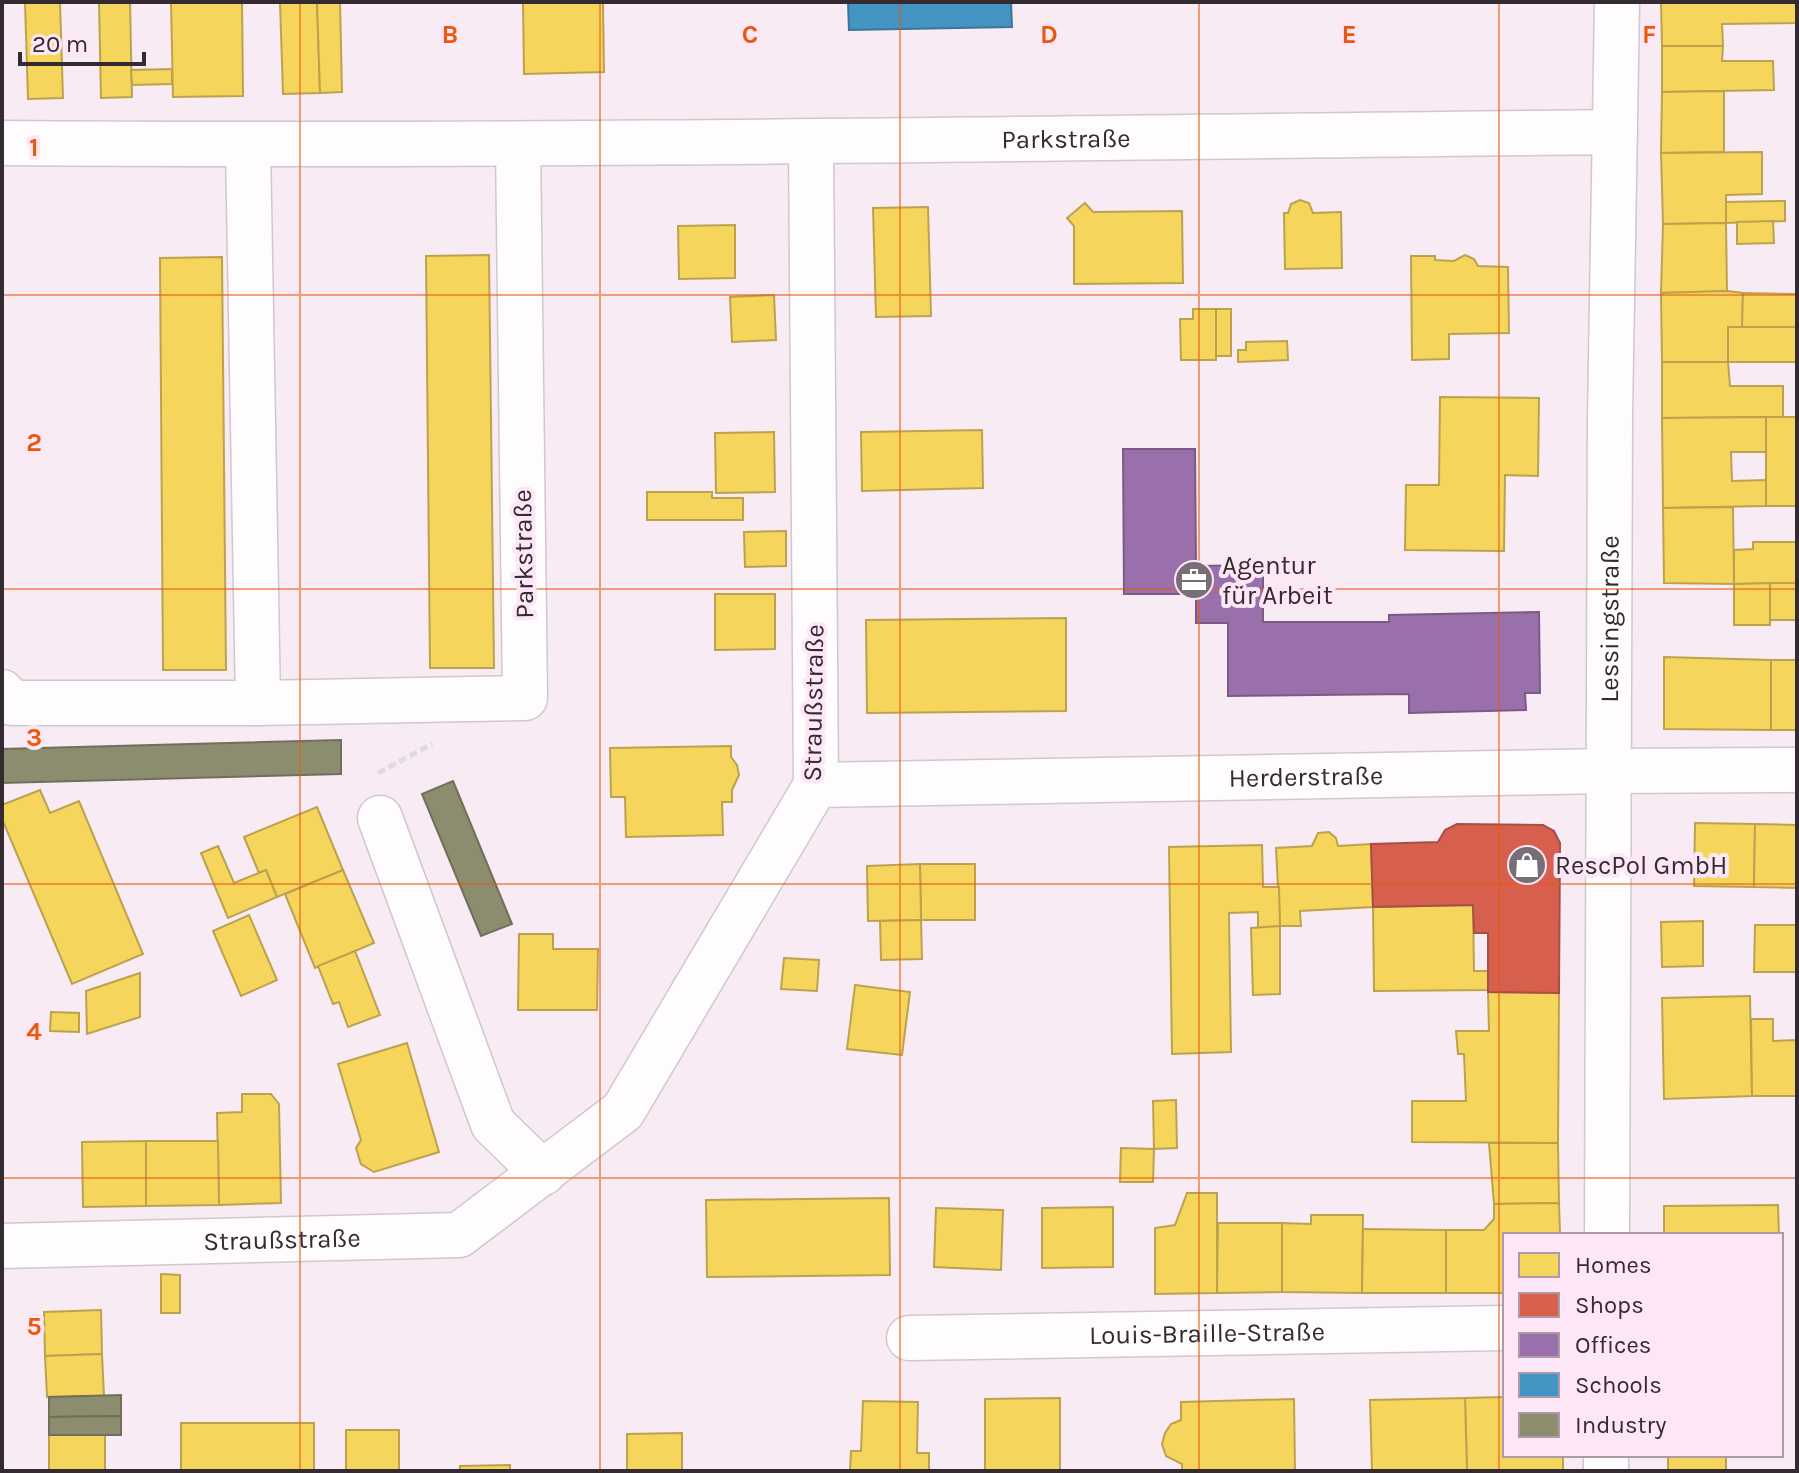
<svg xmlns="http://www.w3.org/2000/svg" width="1799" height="1473" viewBox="0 0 1799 1473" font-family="Karla,sans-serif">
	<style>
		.homes { fill: #f6d55c; stroke: #bca24f; stroke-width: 2 }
		.shops { fill: #d6604d; stroke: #a55045; stroke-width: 2 }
		.offices { fill: #9970ab; stroke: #7a5b86; stroke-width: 2 }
		.schools { fill: #4393c3; stroke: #3e7497; stroke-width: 2 }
		.industry { fill: #8c8c6e; stroke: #716f5c; stroke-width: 2 }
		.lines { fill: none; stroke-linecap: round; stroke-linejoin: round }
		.minor-casing { stroke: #d1c7ce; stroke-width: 47 }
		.path { stroke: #dfdbde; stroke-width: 5; stroke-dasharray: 8 4; stroke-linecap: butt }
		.minor { stroke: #fefcfd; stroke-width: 44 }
		.grid { fill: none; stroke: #e8590c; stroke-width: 2; stroke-opacity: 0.55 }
		.labels { text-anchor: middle; stroke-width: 8; stroke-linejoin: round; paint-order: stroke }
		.street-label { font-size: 26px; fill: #332b31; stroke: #fde6f5 }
		.poi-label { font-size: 26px; fill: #332b31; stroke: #fde6f5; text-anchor: start }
		.grid-label { font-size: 26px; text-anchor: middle; font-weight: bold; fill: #e8590c; stroke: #fde6f5; stroke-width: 8; stroke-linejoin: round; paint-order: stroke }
	</style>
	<rect width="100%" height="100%" fill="#f8ebf4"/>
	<g class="homes">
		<path d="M25,2H60L63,98L28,99Z"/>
		<path d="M99,2H130L132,97L101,98Z"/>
		<path d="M171,2H242L243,96L173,97Z"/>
		<path d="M280,2H317L320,93L283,94Z"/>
		<path d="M317,2H340L342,92L320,93Z"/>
		<path d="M523,2H603L604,72L524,74Z"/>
		<path d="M1661,2H1797V23L1722,24L1723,46H1662Z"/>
		<path d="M1662,46H1723L1722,61H1773L1774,90L1662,92Z"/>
		<path d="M172,69V84L132,85L131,70Z"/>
		<path d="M1724,91V152L1661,153L1662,92Z"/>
		<path d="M1762,152V194L1726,195V223L1663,224L1661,153Z"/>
		<path d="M1300,200L1309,203L1313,213L1341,212L1342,268L1285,269L1284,213H1288L1291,204Z"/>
		<path d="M1785,201V221L1726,223V202Z"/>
		<path d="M1085,203L1093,212L1182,211L1183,283L1074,284V226L1067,218Z"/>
		<path d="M928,207L931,316L876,317L873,208Z"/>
		<path d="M1773,221L1774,243L1737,244V222Z"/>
		<path d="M1726,223L1727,291L1661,293L1663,224Z"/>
		<path d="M735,225V278L679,279L678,226Z"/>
		<path d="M489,255L494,668H430L426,256Z"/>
		<path d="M1465,255L1474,259L1478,266L1508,267L1509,333L1449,334V359L1412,360L1411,256H1435V260L1454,261Z"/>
		<path d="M222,257L226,670H163L160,258Z"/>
		<path d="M1727,291L1743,293L1742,327H1728V362H1662L1661,293Z"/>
		<path d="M1743,293L1797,294V327H1742Z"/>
		<path d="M774,295L776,340L732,342L730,297Z"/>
		<path d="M1193,309H1216V360H1181L1180,319H1193Z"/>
		<rect x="1216" y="309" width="15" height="47"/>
		<rect x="1728" y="327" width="69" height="35"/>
		<path d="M1287,341L1288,360L1238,362V350H1246V342Z"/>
		<path d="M1662,362H1728L1730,386H1783V417L1662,418Z"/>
		<path d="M1440,397L1539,398L1538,476L1505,475L1504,551L1405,550L1406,485H1439Z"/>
		<path d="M1766,417V452H1731L1732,481L1766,480V506L1663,508L1662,418Z"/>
		<rect x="1766" y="417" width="31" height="89"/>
		<path d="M982,430L983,488L862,491L861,432Z"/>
		<path d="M774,432L775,492L716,493L715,433Z"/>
		<path d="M647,492H712V498H743V520H647Z"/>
		<path d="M1733,507L1734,584L1664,583L1663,508Z"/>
		<path d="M786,531V566L745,567L744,532Z"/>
		<path d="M1753,542H1797V583L1734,584V550L1753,549Z"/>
		<rect x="1770" y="583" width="27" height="37"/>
		<path d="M1770,583V625H1734V584Z"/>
		<path d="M715,594H775V649L715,650Z"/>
		<path d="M1066,618V711L867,713L866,620Z"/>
		<path d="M1664,657L1771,660V730L1664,729Z"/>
		<rect x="1771" y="660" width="26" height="70"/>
		<path d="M731,746V757L737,765L739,775L732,790V802H722L723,835L626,837L625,797H611L610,748Z"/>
		<path d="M40,790L50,813L79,801L143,954L72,984L2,819V805Z"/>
		<path d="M317,807L343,870L277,897L266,870L259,873L244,837Z"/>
		<path d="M1695,823L1755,824L1754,887L1694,886Z"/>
		<path d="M1755,824L1797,825V888L1754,887Z"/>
		<path d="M1329,832L1336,838L1338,846L1371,844L1373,907L1300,911L1301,926H1280L1276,848L1312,846L1318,833Z"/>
		<path d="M1262,845L1263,887H1279L1280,926L1258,928V912L1229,913L1231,1052L1172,1054L1169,847Z"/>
		<path d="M218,846L234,883L266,870L277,897L228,918L201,853Z"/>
		<path d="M920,864H975V920H921Z"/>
		<path d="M920,864L921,920L868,921L867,866Z"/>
		<path d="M343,870L374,943L315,968L285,894Z"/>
		<path d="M1473,905L1474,971H1488V990L1374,991L1373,907Z"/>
		<path d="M249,915L277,980L241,996L213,931Z"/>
		<path d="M921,920L922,959L881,960L880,921Z"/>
		<path d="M1703,921V966L1662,967L1661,922Z"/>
		<path d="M1755,925H1797V972H1754Z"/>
		<path d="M1280,926V994L1253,995L1251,928Z"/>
		<path d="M519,934H553V949H598L597,1010H518Z"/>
		<path d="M355,951L380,1015L348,1027L339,1002L333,1004L318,966Z"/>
		<path d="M784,958L819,960L817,991L781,989Z"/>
		<path d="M140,973V1017L87,1034L86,991Z"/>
		<path d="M855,985L910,992L902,1055L847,1049Z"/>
		<path d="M1488,992L1559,993L1558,1143L1412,1142V1101H1466L1464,1054H1458L1456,1031H1489Z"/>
		<path d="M1750,996L1752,1096L1664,1099L1662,998Z"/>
		<path d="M51,1012L79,1013V1032L50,1031Z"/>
		<path d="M1751,1019H1773V1041L1797,1040V1096H1752Z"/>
		<path d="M407,1043L439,1152L374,1172L361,1164L356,1148L361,1140L338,1064Z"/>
		<path d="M242,1094H271L279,1104L281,1203L219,1205L217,1113L242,1112Z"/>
		<path d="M1176,1100L1177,1148L1154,1149L1153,1101Z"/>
		<path d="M146,1141H218L219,1205L146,1206Z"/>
		<path d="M146,1141V1206L83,1207L82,1142Z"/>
		<path d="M1489,1143H1558L1559,1203L1494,1204Z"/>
		<path d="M1121,1148L1154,1149L1153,1182H1120Z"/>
		<path d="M1187,1193H1217V1293L1155,1294V1228L1175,1225Z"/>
		<path d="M889,1198L890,1275L707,1277L706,1200Z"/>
		<path d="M1559,1203L1560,1235H1505V1293H1446V1230H1484L1494,1219V1204Z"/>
		<path d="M1778,1205L1779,1235H1664V1206Z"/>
		<path d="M1113,1207V1267L1042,1268V1208Z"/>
		<path d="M936,1208L1003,1210L1001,1270L934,1267Z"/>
		<path d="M1311,1215H1363L1362,1293L1282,1292V1223L1311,1224Z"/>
		<path d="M1218,1223H1282V1292L1217,1293Z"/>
		<path d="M1363,1229L1446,1230V1293H1362Z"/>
		<path d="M161,1274L180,1275V1313H161Z"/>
		<path d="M101,1310L102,1354L45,1356L44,1312Z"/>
		<path d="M102,1354L104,1396L47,1397L45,1356Z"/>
		<path d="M1505,1397V1455H1563V1471H1467L1465,1398Z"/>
		<path d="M1060,1398V1471H985V1399Z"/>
		<path d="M1465,1398L1467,1471H1372L1370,1400Z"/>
		<path d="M1294,1399L1295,1471H1182V1464L1166,1456L1162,1444L1165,1433L1171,1424L1181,1420V1402Z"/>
		<path d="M863,1401L918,1402L917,1453H929V1471H850L851,1451H861Z"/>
		<rect x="181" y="1423" width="133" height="48"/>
		<rect x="346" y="1430" width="53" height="41"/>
		<path d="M682,1433V1471H627V1434Z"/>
		<rect x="49" y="1435" width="56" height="36"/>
		<rect x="1668" y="1455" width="58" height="16"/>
		<path d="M510,1465V1471H460V1466Z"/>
	</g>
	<path class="shops" d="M1457,824L1543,825L1554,831L1560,843L1559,993L1488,992V933H1474L1473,905L1373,907L1371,844L1438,842L1445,830Z"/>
	<path class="offices" d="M1123,449H1195L1196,566L1263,565V622H1389V615L1539,612L1540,693H1525L1526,710L1409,713V694L1228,696V623H1196V594H1124Z"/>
	<path class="schools" d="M848,2H1011L1012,27L849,30Z"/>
	<g class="industry">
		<path d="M341,740V774L2,783V749Z"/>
		<path d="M453,781L512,924L481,936L422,794Z"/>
		<path d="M121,1395V1416L49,1417V1397Z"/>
		<path d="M121,1416V1435H49V1417Z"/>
	</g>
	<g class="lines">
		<defs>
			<g id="minor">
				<path id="s1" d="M2,143C540,147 1077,138 1615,132"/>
				<path d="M2,692L12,703H258L248,145"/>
				<path d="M258,703L525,698L518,144"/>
				<path id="s2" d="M816,785L1610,771L1797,770"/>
				<path d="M380,818L493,1124L543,1173"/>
				<path id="s3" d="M1607,1235L1610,417L1617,2"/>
				<path id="s4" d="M2,1246L459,1235L623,1111L816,785L811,142"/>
				<path id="s5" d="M909,1338L1505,1328"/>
				<path d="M1606,1471V1455"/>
			</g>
		</defs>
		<use href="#minor" class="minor-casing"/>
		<path class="path" d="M378,773L432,744"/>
		<use href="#minor" class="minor"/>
	</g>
	<path class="grid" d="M300,2V1471M600,2V1471M900,2V1471M1199,2V1471M1499,2V1471M2,295H1797M2,589H1797M2,884H1797M2,1178H1797"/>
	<defs>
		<symbol id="office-disc" viewBox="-11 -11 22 22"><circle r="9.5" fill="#786e75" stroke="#fde6f5"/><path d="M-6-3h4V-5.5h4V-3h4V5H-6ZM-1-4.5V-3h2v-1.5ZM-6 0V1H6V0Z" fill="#fff"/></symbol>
		<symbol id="shop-disc" viewBox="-11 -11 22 22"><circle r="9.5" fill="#786e75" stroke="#fde6f5"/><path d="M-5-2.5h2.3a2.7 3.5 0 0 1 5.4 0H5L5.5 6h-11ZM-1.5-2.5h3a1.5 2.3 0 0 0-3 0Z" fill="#fff"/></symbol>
	</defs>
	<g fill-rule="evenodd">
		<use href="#office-disc" x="1172" y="558" width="44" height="44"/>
		<use href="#shop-disc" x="1505" y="843" width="44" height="44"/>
	</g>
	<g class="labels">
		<g class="street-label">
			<text dy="9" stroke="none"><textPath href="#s1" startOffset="1064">Parkstraße</textPath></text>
			<text transform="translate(523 554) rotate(-91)" y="9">Parkstraße</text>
			<text dy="9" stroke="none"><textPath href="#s3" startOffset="616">Lessingstraße</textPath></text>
			<text transform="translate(813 703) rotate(-89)" y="9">Straußstraße</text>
			<text dy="9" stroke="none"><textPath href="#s2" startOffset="490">Herderstraße</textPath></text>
			<text dy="9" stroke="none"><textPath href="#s4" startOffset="280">Straußstraße</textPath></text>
			<text dy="9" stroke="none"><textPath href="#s5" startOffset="298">Louis-Braille-Straße</textPath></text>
		</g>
		<g class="poi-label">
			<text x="1222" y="574">Agentur<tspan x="1222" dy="30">für Arbeit</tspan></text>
			<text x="1555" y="874">RescPol GmbH</text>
		</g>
	</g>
	<g class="grid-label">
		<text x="450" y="43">B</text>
		<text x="750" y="43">C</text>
		<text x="1049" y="43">D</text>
		<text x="1349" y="43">E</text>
		<text x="1649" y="43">F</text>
		<text x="34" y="156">1</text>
		<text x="34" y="451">2</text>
		<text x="34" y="746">3</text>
		<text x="34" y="1040">4</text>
		<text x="34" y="1335">5</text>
	</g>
	<rect width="1799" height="1473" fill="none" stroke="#332b31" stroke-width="8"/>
	<rect x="1503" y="1233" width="280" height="224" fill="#fde6f5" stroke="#ac9ba7" stroke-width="2"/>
	<rect x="1519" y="1253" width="40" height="24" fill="#f6d55c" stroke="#ac9ba7" stroke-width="2"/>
	<text x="1575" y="1273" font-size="24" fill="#332b31">Homes</text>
	<rect x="1519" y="1293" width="40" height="24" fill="#d6604d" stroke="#ac9ba7" stroke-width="2"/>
	<text x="1575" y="1313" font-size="24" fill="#332b31">Shops</text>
	<rect x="1519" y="1333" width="40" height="24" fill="#9970ab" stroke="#ac9ba7" stroke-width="2"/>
	<text x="1575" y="1353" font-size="24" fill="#332b31">Offices</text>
	<rect x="1519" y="1373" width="40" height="24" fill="#4393c3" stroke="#ac9ba7" stroke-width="2"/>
	<text x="1575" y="1393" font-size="24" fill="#332b31">Schools</text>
	<rect x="1519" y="1413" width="40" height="24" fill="#8c8c6e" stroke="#ac9ba7" stroke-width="2"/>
	<text x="1575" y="1433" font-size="24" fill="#332b31">Industry</text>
	<path d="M20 52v12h124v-12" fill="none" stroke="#332b31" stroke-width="4"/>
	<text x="32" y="52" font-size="24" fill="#332b31" stroke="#fde6f5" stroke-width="6" paint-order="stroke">20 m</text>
</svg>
